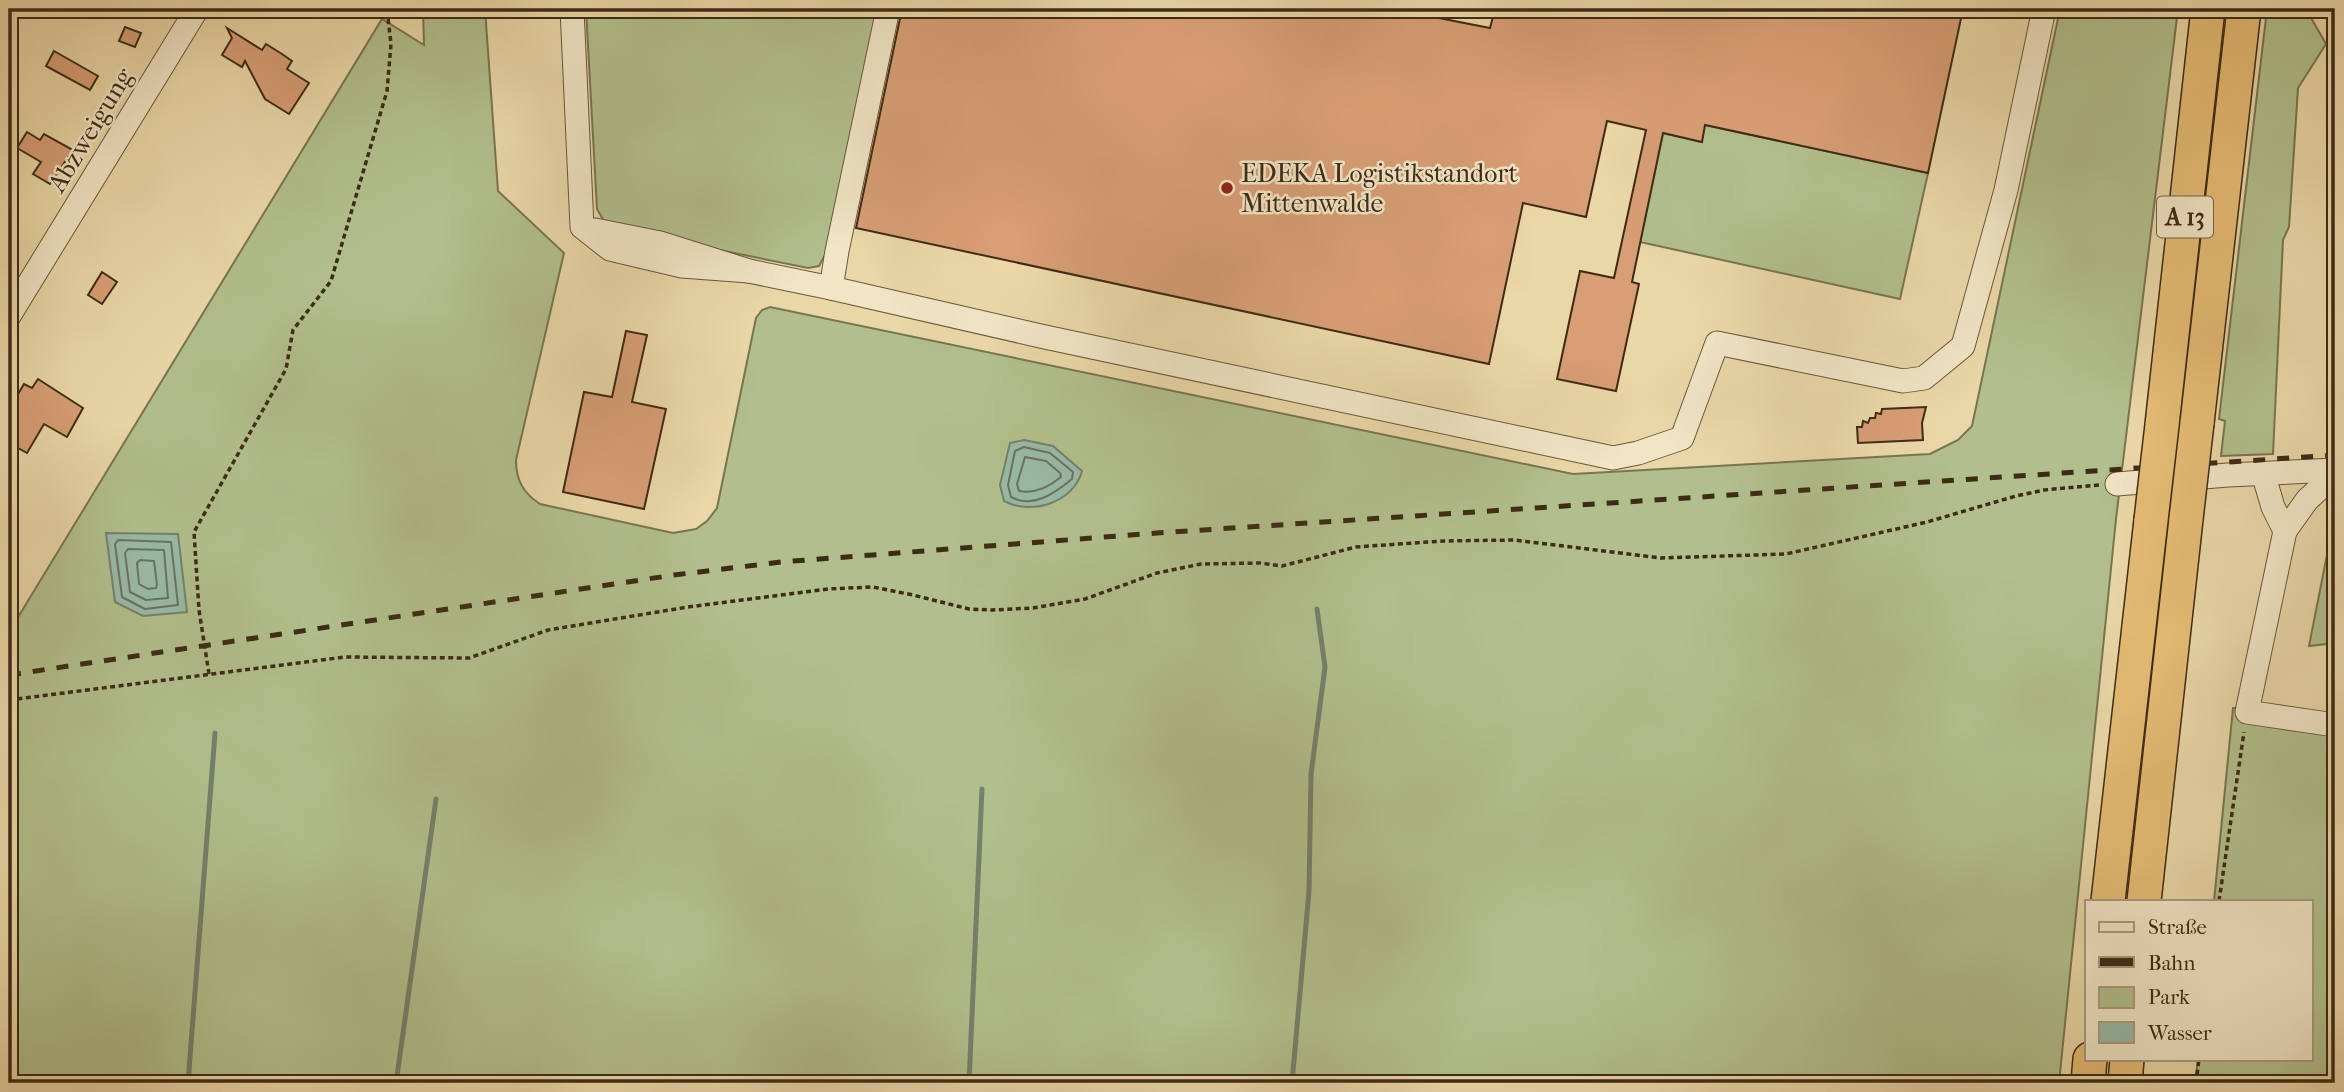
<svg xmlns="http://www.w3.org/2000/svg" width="2344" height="1092" viewBox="0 0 2344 1092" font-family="'IM FELL French Canon',serif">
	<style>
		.green { fill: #b1bf8c; stroke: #787552; stroke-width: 2 }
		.water { fill: #98baa7; stroke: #74816d; stroke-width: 2 }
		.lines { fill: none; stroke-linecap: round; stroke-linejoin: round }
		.shore { stroke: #6b725f; stroke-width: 2 }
		.stream { stroke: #74816d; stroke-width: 5 }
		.building { fill: #d89e75; stroke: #3e2b17; stroke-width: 2 }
		.minor-casing { stroke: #69563b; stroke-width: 25 }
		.highway-casing { stroke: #3e2b17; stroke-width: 36 }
		.path { stroke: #3e2b17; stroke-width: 3.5; stroke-dasharray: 5 3.5; stroke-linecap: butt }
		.minor { stroke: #f1e5c6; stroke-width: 23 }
		.highway { stroke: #e5bc74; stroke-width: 33 }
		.rail { stroke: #3e2b17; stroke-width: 5; stroke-dasharray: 12 12; stroke-linecap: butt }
		.highway-bridge-casing { stroke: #3e2b17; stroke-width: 36; stroke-linecap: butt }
		.highway-bridge { stroke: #e5bc74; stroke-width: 33 }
		.poi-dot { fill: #8f2418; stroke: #f1e5c6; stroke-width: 2.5 }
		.labels { text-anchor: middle; stroke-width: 5; stroke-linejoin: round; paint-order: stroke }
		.shield { fill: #f1e5c6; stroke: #74634c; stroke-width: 2 }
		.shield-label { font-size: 24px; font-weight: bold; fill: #3e2b17 }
		.street-label { font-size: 26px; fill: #3e2b17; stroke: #f1e5c6 }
		.poi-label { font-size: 26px; fill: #3e2b17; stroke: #f1e5c6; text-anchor: start }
	</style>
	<rect width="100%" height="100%" fill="#ead7a7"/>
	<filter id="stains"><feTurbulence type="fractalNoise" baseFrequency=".00286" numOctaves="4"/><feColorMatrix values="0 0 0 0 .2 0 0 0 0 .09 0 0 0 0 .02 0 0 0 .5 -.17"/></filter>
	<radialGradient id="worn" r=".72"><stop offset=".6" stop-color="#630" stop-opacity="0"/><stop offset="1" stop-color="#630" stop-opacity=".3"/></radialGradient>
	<g class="green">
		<path d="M423,9H485L498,191L564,253L516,460C516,480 523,493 540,504L673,533L696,529L707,521L717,508L756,318L762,310L770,307L1573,474L1930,454L1958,440L1972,426L2060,9H2178L2116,519L2059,1083H9V632L382,19L424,45Z"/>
		<path d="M586,9H878L826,253L819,266L808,268L621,230L605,223L597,209Z"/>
		<path d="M2267,9H2306L2326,44L2298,88L2289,227L2283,240L2273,454L2221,456L2225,421L2219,419Z"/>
		<path d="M1705,125L1928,173L1900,299L1640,242L1663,133L1701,142Z"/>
		<path d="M2335,513V643L2309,646L2335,514Z"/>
		<path d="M2233,708L2335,713V1083H2195L2198,1059H2311V901H2214Z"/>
	</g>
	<g class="water">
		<path d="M1024,440L1053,446L1082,471C1074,502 1032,516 1004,501L1000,485L1010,443Z"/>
		<path d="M106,533L178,534L187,612L143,616L115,602Z"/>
	</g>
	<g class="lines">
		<g class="shore">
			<path d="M1024,447L1050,453L1073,472L1072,479C1055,493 1033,509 1011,497L1008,485L1015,451Z"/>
			<path d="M1025,457L1046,461L1060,473L1061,477C1049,487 1035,494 1019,491L1017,484Z"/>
			<path d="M118,540L171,542L178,605L145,609L122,597L115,544Z"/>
			<path d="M128,549L164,550L168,598L146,600L130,592L125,553Z"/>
			<path d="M140,560L154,561L157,585L156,588L148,589L139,584L137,563Z"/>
		</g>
		<g class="stream">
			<path d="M188,1083L215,733"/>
			<path d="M396,1083L436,799"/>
			<path d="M969,1083L982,789"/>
			<path d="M1292,1083L1309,891L1311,774L1325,667L1317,609"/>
		</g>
	</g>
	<g class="building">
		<path d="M902,9H1393L1490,28L1495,9H1963L1928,173L1705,125L1702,142L1663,133L1632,282L1639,284L1616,391L1557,379L1580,271L1614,278L1646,130L1607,121L1586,217L1523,203L1489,364L856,228Z"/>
		<path d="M125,27L141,33L135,47L119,41Z"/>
		<path d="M227,28L262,50L266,44L282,54L292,61L287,69L309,83L289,114L265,99L245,61L242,67L222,55L232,38Z"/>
		<path d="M54,51L98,76L90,90L46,66Z"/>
		<path d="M27,132L40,140L44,134L73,150L50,184L33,174L41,162L17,148Z"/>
		<path d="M102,272L117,282L102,304L88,295Z"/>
		<path d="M626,331L647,335L632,402L666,409L644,509L563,492L584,392L612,397Z"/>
		<path d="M38,379L83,408L67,437L44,424L27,453L9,443V409L24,384L32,388Z"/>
		<path d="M1926,407L1922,423L1923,440L1858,443L1857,427H1862L1863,421L1868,423L1870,418H1875L1876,413L1881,414L1882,409Z"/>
	</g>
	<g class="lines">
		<defs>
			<g id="minor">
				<path d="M572,9L582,227L610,249L682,266L749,271"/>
				<path d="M888,9L837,251L831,288L1045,337L1613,458L1638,453L1682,438L1717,343L1903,381L1924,378L1963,346L2006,190L2044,9"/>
				<path d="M595,230L660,243L749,271L831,288"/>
				<path d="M9,316L197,9"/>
				<path d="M2263,473L2273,507L2285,531"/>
				<path d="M2335,474L2307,500L2285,531L2247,712L2335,725"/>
				<path d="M2117,484L2228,475L2335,470"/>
			</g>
			<g id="highway">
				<path d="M2197,423L2244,9"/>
				<path d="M2162,425L2208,9"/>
				<path d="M2108,901L2151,520"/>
				<path d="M2144,901L2186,519"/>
				<path d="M2088,1083L2090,1059"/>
				<path d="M2125,1083L2127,1059"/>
			</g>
		</defs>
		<use href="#minor" class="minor-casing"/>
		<use href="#highway" class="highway-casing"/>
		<g class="path">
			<path d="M209,674L199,610L194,532L286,369L293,330L331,281L387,91L391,44L387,9"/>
			<path d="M9,700L345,657L469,658L548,630L688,607L828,589L873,587L913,595L969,609L992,610L1033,608L1085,599L1157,573L1201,564L1260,563L1282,566L1356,547L1443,541L1514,540L1661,558L1786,554L1927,522L2016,496L2044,490L2099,485"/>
			<path d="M2219,901L2244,732"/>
			<path d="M2196,1083L2199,1059"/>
		</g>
		<use href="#minor" class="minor"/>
		<use href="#highway" class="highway"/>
		<path class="rail" d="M9,675L674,575L781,562L1157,533L2335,455"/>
		<defs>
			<g id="highway-bridge">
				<path d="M2186,519L2197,423"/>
				<path d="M2151,520L2162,425"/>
			</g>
		</defs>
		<use href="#highway-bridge" class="highway-bridge-casing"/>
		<use href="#highway-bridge" class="highway-bridge"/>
	</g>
	<circle class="poi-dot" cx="1227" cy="188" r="7"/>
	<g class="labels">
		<rect class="shield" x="2157" y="196.5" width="56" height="41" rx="5"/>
		<g class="shield-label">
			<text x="2185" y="225">A 13</text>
		</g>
		<g class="street-label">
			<text transform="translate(90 130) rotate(-59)" y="9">Abzweigung</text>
		</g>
		<g class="poi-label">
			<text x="1241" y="182">EDEKA Logistikstandort<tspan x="1241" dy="30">Mittenwalde</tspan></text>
		</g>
	</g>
	<rect width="2344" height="1092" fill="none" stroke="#ead7a7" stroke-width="35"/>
	<rect x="10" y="10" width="2323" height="1071" fill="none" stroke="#3e2b17" stroke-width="3.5"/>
	<rect x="18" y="18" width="2309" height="1057" fill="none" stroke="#3e2b17" stroke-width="2"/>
	<rect x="2085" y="900" width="228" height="161" fill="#f1e5c6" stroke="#a99b80" stroke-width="2"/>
	<rect x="2099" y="922" width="35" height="10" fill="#f1e5c6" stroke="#a99b80" stroke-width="2"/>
	<text x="2148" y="934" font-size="21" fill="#3e2b17">Straße</text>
	<rect x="2099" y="957" width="35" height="10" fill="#3e2b17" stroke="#a99b80" stroke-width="2"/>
	<text x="2148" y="970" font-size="21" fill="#3e2b17">Bahn</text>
	<rect x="2099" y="987" width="35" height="21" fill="#b1bf8c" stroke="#a99b80" stroke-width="2"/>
	<text x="2148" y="1004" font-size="21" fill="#3e2b17">Park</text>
	<rect x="2099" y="1022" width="35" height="21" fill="#98baa7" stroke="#a99b80" stroke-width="2"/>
	<text x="2148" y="1040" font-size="21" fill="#3e2b17">Wasser</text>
	<rect width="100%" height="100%" filter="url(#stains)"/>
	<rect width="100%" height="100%" fill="url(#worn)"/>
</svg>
